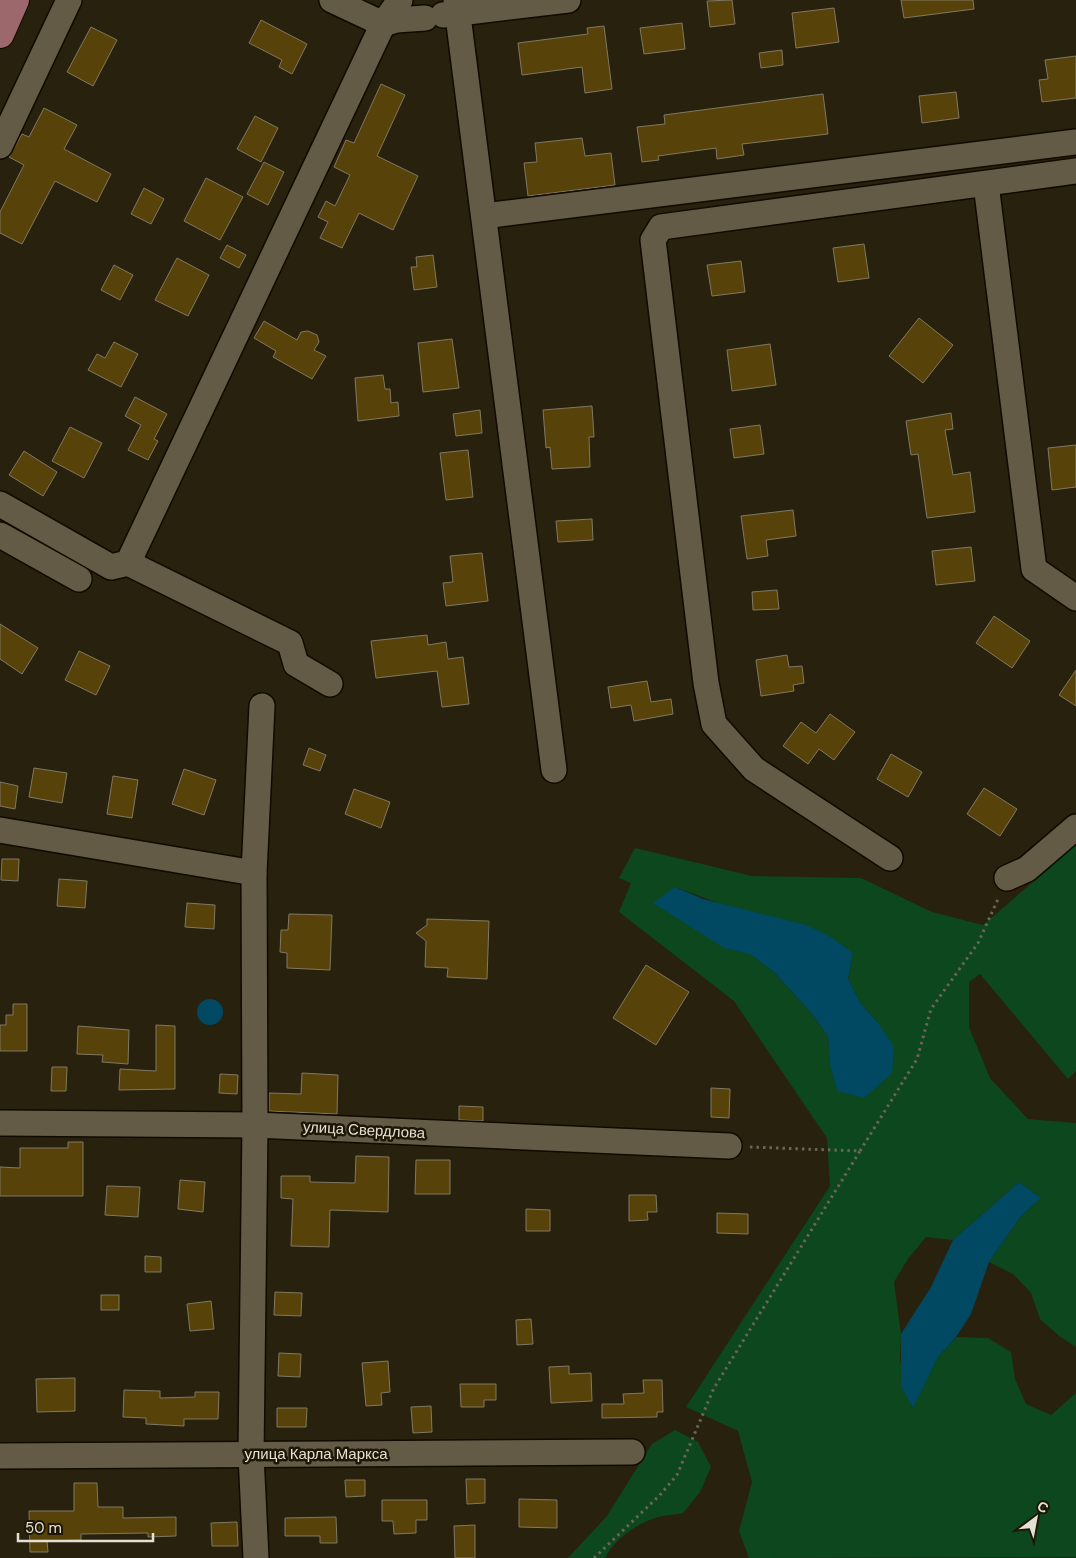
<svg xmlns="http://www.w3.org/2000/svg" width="1076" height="1558" viewBox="0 0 1076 1558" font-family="'DM Sans',sans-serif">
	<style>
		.green { fill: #0c471d; fill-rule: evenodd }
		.water { fill: #014963 }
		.building { fill: #574309; stroke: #817863 }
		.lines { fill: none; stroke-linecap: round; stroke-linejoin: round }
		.minor-casing { stroke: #100a00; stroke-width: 28 }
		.major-casing { stroke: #100a00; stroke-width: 30 }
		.path { stroke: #6c6555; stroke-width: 3; stroke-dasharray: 2.5 4; stroke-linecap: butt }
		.minor { stroke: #645b47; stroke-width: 25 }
		.major { stroke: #9c686c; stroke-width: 28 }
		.labels { text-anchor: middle; stroke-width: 5; stroke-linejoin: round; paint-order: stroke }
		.street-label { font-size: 15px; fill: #e5e0d4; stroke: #1e1706 }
	</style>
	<rect width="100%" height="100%" fill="#28210e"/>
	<g class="green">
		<path d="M1076,845V1071L1068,1079L980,974L969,982V1027L990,1078L1028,1119L1076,1123V1347L1059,1336L1040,1319L1031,1293L1013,1274L989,1262L1021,1216L1041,1198L1019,1182L953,1240L926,1237L908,1259L894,1282L901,1334L900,1360L912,1408L938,1357L956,1337L988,1338L1011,1352L1015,1379L1026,1404L1051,1415L1076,1393V1557L749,1558L739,1531L752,1482L738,1431L686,1407L830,1186L827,1138L734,1001L619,912L631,883L619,878L635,848L752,876L861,878L932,912L983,925ZM675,887L853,953L848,979L861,1004L878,1023L830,1064L828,1036L812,1014L774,972L750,954Z"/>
		<path d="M675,1430L698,1442L711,1467L700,1492L683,1513C674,1515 663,1515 655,1518C636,1524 614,1540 605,1558H568L607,1516L652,1444Z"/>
	</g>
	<g class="water">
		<path d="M675,887L703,899L806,925L831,937L853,953L848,979L861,1004L878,1023L894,1047L892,1073L864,1098L837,1091L830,1064L828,1036L812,1014L774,972L750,954L724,948L653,903Z"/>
		<circle cx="210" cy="1012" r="13"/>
		<path d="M1019,1182L1041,1198L1021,1216L989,1262L971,1314L956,1337L938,1357L913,1408L901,1386V1334L931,1287L953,1240Z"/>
	</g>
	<g class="building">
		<path d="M732,0L735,24L710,27L707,1Z"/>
		<path d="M901,0H973L974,9L904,18Z"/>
		<path d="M834,8L839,42L796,48L792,13Z"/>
		<path d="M261,20L307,44L292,74L279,67L282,60L249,43Z"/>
		<path d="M682,23L685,49L644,54L640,28Z"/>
		<path d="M604,26L612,89L585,93L582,67L522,75L518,43L588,34L587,28Z"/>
		<path d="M91,27L117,40L93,86L67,72Z"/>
		<path d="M782,50L783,65L761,68L759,53Z"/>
		<path d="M1076,56V98L1042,102L1039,80L1048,79L1045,60Z"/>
		<path d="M381,84L405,95L377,156L418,176L393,230L359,213L342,248L320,238L328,222L318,217L326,201L335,206L350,175L334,167L346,140L354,143Z"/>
		<path d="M956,92L959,118L922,123L919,96Z"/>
		<path d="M823,94L828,134L742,144L744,155L717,159L716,148L658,156L659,160L642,162L637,127L665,124L664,115Z"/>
		<path d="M44,108L77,125L64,149L111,174L97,202L55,181L22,244L0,233V212L24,165L9,157L22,134L29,137Z"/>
		<path d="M255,116L278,128L261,162L237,149Z"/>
		<path d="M582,138L585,156L611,153L615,185L528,196L524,163L537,162L535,143Z"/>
		<path d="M264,162L284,172L268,205L247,194Z"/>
		<path d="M206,178L243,197L220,240L184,221Z"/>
		<path d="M144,188L164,199L151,224L131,214Z"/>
		<path d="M864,244L869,278L838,282L833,248Z"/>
		<path d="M227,245L246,255L239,268L220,258Z"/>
		<path d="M433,255L437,287L414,290L411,267H417L416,257Z"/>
		<path d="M177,258L209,275L188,316L155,300Z"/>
		<path d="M741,261L745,292L712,296L707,265Z"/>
		<path d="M114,265L133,275L120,300L101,290Z"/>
		<path d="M919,318L953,345L923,383L889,356Z"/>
		<path d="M264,321L297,340L301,332L308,331L317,335L319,342L314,350L326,356L312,379L273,357L276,351L254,338Z"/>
		<path d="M452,339L459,388L423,392L418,343Z"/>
		<path d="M114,342L138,354L121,387L88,370L97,354L105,358Z"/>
		<path d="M770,344L776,385L732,391L727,350Z"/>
		<path d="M383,375L385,389H390L391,403L398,402L399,416L358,421L355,378Z"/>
		<path d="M135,397L167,414L154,439L158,441L148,460L128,450L141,425L125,416Z"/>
		<path d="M592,406L594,437H589L590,467L552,469L550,447L546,448L543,410Z"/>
		<path d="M480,410L482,433L456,436L453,414Z"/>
		<path d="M951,413L953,429L945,430L953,475L970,472L975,512L927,518L918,454L911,455L906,421Z"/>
		<path d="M760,425L764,454L734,458L730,429Z"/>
		<path d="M70,427L102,443L84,478L52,461Z"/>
		<path d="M1076,445V487L1052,490L1048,448Z"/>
		<path d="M468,450L473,497L446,500L440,453Z"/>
		<path d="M24,451L57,472L43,496L9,475Z"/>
		<path d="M793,510L796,536L766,540L768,556L747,559L741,516Z"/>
		<path d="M592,519L593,540L558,542L556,521Z"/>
		<path d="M971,547L975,581L936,585L932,551Z"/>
		<path d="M482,553L488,601L446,606L443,583L453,582L450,556Z"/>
		<path d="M777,590L779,609L753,610L752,592Z"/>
		<path d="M994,616L1030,641L1012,668L976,643Z"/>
		<path d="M0,624L38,648L22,674L0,659Z"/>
		<path d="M427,635L428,645L446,642L448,659L463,657L469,704L442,707L437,671L376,678L371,641Z"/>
		<path d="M79,651L110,666L96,695L65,680Z"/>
		<path d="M787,655L789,667L802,666L804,683L793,685L794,691L761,696L756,660Z"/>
		<path d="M1076,670V706L1059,695Z"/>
		<path d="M647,681L651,702L671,699L673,714L634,721L631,705L611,708L608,687Z"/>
		<path d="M830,714L855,732L834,760L819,749L808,764L783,746L801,722L816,733Z"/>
		<path d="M309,748L326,755L320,771L303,765Z"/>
		<path d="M891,754L922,772L908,797L877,779Z"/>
		<path d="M34,768L67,773L62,803L29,797Z"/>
		<path d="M184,769L216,780L204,815L172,804Z"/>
		<path d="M113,776L138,780L132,818L107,814Z"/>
		<path d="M0,782L18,786L15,809L0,806Z"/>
		<path d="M984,788L1017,809L1000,836L967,814Z"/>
		<path d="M354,789L390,802L381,828L345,814Z"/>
		<path d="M2,859H19L18,881L1,880Z"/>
		<path d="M59,879L87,881L85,908L57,906Z"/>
		<path d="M187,903L215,905L214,929L185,927Z"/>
		<path d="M289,914L332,915L330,970L287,968V953L280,952L281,930H288Z"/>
		<path d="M427,919L489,921L487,979L447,977L448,968L425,967L426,941L416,933L427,925Z"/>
		<path d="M646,965L689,992L656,1045L613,1018Z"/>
		<path d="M13,1004H27V1051H0V1025H6V1015H13Z"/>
		<path d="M156,1025L175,1026V1089L119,1090L120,1069L156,1071Z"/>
		<path d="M78,1026L129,1030L128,1064L102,1062L103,1055L77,1054Z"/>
		<path d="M52,1067H67L66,1091H51Z"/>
		<path d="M302,1073L338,1075L337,1114L269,1111V1093L301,1094Z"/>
		<path d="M220,1074L238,1075L237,1094L219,1093Z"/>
		<path d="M711,1088L730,1089L729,1118L711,1117Z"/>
		<path d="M459,1106L483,1107V1121L459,1120Z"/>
		<path d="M68,1142H83V1196H0V1167L20,1168V1148H68Z"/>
		<path d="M356,1156L389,1157L388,1212L330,1210L329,1247L291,1246L293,1199L281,1198V1176H310V1182L355,1183Z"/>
		<path d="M416,1160H450V1194H415Z"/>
		<path d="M180,1180L205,1182L203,1212L178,1209Z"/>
		<path d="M107,1186L140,1187L138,1217L105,1215Z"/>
		<path d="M629,1195H656L657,1212H647L648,1220L629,1221Z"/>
		<path d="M526,1209L550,1210V1231H526Z"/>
		<path d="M717,1213L748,1214V1234L717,1233Z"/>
		<path d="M145,1256L161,1257V1272H145Z"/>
		<path d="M275,1292L302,1293L301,1316L274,1315Z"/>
		<rect x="101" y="1295" width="18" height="15"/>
		<path d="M211,1301L214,1329L190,1331L187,1304Z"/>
		<path d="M531,1319L533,1344L517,1345L516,1320Z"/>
		<path d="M279,1353L301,1354L300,1377L278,1376Z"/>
		<path d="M388,1361L390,1392L381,1393L382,1405L366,1406L362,1363Z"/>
		<path d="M569,1366V1374L591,1373L592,1401L551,1403L549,1367Z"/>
		<path d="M75,1378V1411L37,1412L36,1379Z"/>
		<path d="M643,1380H662L663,1412H657V1417L602,1418V1404H624L623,1394L644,1393Z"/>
		<path d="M460,1384H496V1400H484V1407H461Z"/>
		<path d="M124,1390L160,1391V1398L195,1397V1392H219L218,1419H184V1426L146,1424V1418L123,1417Z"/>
		<path d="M431,1406L432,1432L413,1433L411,1407Z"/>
		<path d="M277,1408H307L306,1427H277Z"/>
		<path d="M466,1479H485V1503L467,1504Z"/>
		<path d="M345,1480H365V1496L346,1497Z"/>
		<path d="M74,1483H97L98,1507H123V1518L176,1517V1536L148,1537V1533L81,1534V1540L47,1541L48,1552H30L29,1511H74Z"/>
		<path d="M519,1499L557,1500V1528L519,1527Z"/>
		<path d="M382,1500H427V1520H416V1533L394,1534L393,1521H382Z"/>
		<path d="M336,1517L337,1543H320V1536H285V1518Z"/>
		<path d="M237,1522L238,1546H212L211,1523Z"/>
		<path d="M475,1525V1558H455L454,1526Z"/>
	</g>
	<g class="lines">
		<defs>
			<g id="minor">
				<path d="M332,0L383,24L396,20L425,18"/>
				<path d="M456,0L554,770"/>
				<path d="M443,15L568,0"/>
				<path d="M0,146L69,0"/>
				<path d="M986,184L1034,569L1076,598"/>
				<path d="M484,216L1076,142"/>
				<path d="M0,504L111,567L128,563L383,24L400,0"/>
				<path d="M0,535L79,579"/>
				<path d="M128,563L290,643L296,664L330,684"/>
				<path d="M0,830L254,873"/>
				<path d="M890,858L754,769L714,724L706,683L653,240L661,227L1076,171"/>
				<path d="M1007,878L1027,869L1076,827"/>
				<path d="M0,1123L255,1125L729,1146"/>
				<path d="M0,1456L632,1452"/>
				<path d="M256,1558L251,1455L255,1125L254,873L262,706"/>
			</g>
			<path id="major" d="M0,34L15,0"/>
		</defs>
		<use href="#minor" class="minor-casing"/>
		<use href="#major" class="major-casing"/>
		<g class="path">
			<path d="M860,1151L917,1059L931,1009L978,943L999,897"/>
			<path d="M594,1558L659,1496L677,1475L714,1388L860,1151L749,1147"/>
		</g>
		<use href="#minor" class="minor"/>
		<use href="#major" class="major"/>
	</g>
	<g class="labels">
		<g class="street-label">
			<text transform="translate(364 1130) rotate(3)" y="5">улица Свердлова</text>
			<text x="316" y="1459">улица Карла Маркса</text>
		</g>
	</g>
	<g transform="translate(1036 1518) rotate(32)" stroke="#1e1706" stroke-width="4" paint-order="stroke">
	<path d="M0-4L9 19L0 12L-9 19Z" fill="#e5e0d4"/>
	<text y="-8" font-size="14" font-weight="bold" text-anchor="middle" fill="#e5e0d4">С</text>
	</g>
	<path d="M18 1533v8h135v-8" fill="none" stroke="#e5e0d4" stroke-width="2.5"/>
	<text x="25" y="1533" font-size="15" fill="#e5e0d4" stroke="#1e1706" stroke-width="4" paint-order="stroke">50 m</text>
</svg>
